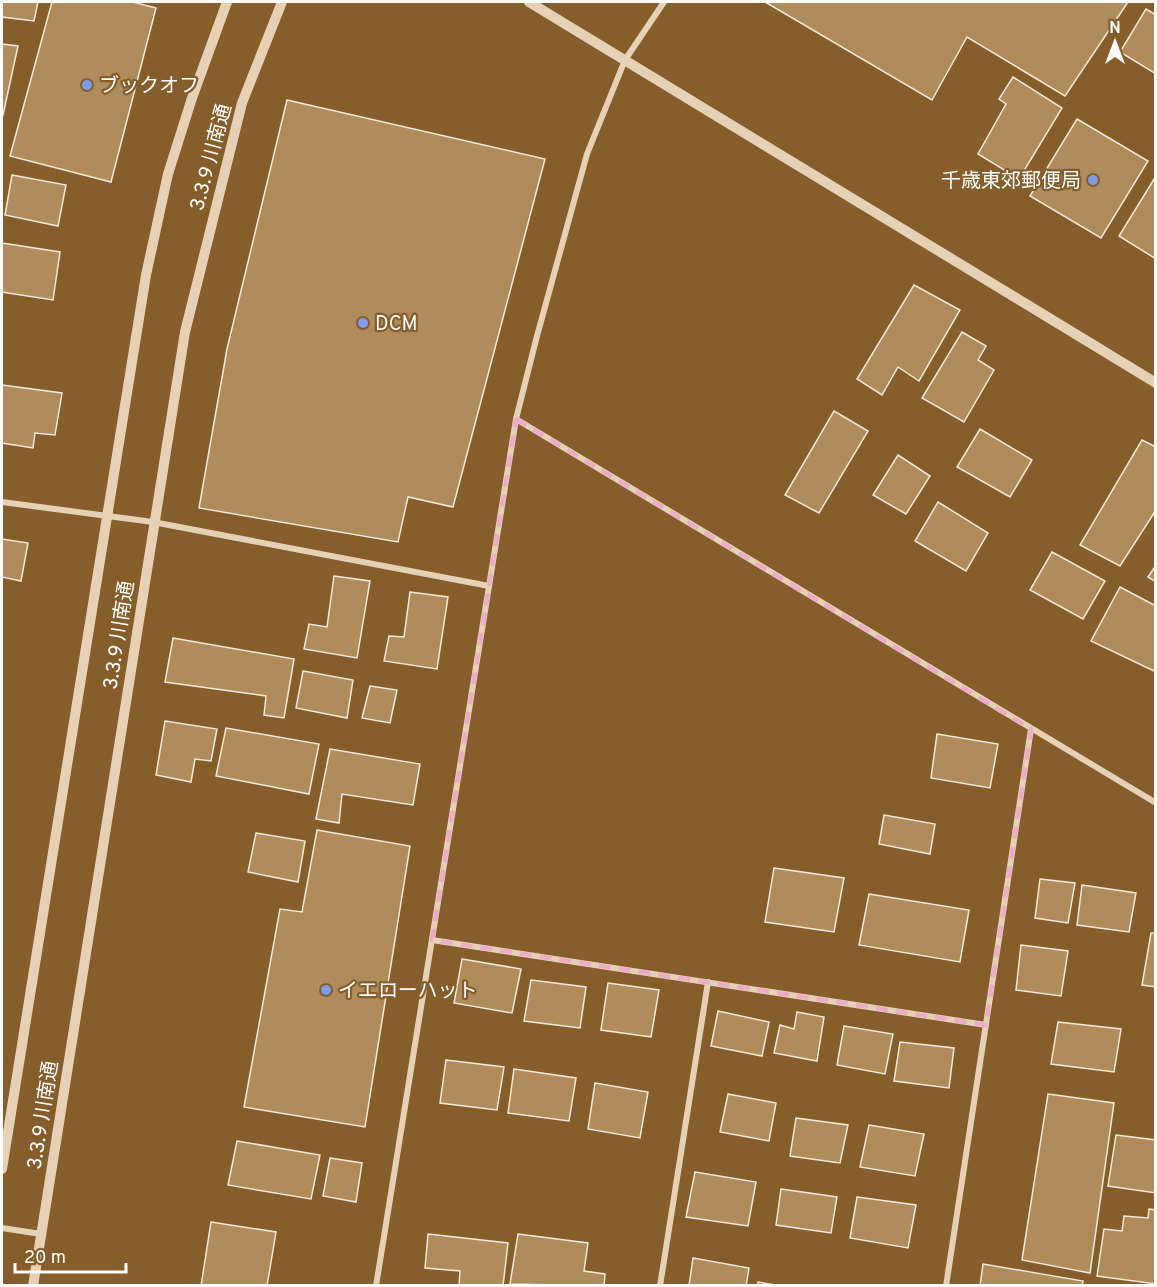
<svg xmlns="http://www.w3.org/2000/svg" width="1157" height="1287" viewBox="0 0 1157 1287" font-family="Overpass,'Noto Sans JP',sans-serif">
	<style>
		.building { fill: #b08b5b; stroke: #f6e9d9; stroke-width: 1.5 }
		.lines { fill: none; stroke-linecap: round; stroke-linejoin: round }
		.minor { stroke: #e7d1b6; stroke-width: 6 }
		.tertiary { stroke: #e7d1b6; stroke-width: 10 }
		.marked { fill: none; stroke: #eaaec6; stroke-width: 4.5; stroke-dasharray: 12 8; stroke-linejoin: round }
		.poi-dot { fill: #7e9ded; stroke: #855e2b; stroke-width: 2 }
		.labels { text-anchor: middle; stroke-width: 4.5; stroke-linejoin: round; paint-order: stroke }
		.poi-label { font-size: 20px; fill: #fff; stroke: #855e2b; text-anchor: start }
		.street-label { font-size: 20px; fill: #fff; stroke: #855e2b }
	</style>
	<rect width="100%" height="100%" fill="#855e2b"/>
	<g class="building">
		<path d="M2,2H38L34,21L2,17Z"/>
		<path d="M52,2H133L156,8L111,182L10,156Z"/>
		<path d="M765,2H1128L1065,96L967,37L932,100Z"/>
		<path d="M1146,9L1156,15V74L1120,52Z"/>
		<path d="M2,44L18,46L3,115L2,114Z"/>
		<path d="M1013,77L1062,108L1019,179L978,154L1006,104L999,99Z"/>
		<path d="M287,100L545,159L453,507L408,497L398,542L199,508L227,349Z"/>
		<path d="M1077,119L1148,161L1101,238L1030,196Z"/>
		<path d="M12,175L66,185L58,226L5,215Z"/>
		<path d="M1156,176V259L1119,236Z"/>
		<path d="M2,243L60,252L53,300L2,292Z"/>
		<path d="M914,285L960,310L919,381L898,367L882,395L857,379Z"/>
		<path d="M962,332L986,346L978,360L994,370L964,422L922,398Z"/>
		<path d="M2,385L62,393L55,435L35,433L33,448L2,443Z"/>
		<path d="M834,411L868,431L819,513L785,495Z"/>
		<path d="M980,429L1032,460L1010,497L957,467Z"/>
		<path d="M1142,440L1156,447V510L1120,566L1080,545Z"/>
		<path d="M898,455L930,476L906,514L873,495Z"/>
		<path d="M938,502L988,533L966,571L915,541Z"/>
		<path d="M2,539L28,543L21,581L2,577Z"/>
		<path d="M1052,552L1105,581L1083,619L1030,590Z"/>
		<path d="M1156,565V582L1148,577Z"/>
		<path d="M334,576L370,581L357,658L304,649L309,624L327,627Z"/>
		<path d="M1120,587L1156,606V668L1154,671L1091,641Z"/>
		<path d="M410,592L448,597L437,669L384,661L389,636L404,637Z"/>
		<path d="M173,638L294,659L284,718L264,715L266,696L165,682Z"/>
		<path d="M303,671L353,680L347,718L296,708Z"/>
		<path d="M370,686L397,690L390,723L362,718Z"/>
		<path d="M165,721L217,729L211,761L195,759L191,782L156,775Z"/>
		<path d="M226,728L319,744L309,794L216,776Z"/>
		<path d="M937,734L998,744L990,788L931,778Z"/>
		<path d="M330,749L420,764L413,805L342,794L339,823L316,819Z"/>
		<path d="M884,815L935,824L930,854L879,844Z"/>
		<path d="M317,830L410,846L365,1127L244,1107L280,909L302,912Z"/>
		<path d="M256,833L305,841L298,882L248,872Z"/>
		<path d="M774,868L844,878L834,932L765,922Z"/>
		<path d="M1040,879L1075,883L1068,923L1035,918Z"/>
		<path d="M1082,885L1136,893L1129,932L1077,925Z"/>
		<path d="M869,894L969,910L960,962L859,945Z"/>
		<path d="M1151,933H1156V987L1142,985Z"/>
		<path d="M1021,945L1068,951L1061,996L1016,990Z"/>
		<path d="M462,959L521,969L512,1013L454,1003Z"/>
		<path d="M531,980L586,987L580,1028L524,1021Z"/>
		<path d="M608,983L659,990L651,1037L601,1030Z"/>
		<path d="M718,1011L769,1022L762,1056L711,1046Z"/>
		<path d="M797,1012L824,1017L817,1061L774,1053L780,1025L794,1029Z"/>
		<path d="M1058,1022L1121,1029L1114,1072L1051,1064Z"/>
		<path d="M844,1026L893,1034L885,1074L837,1065Z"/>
		<path d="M900,1042L954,1048L949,1088L894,1081Z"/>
		<path d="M446,1060L504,1067L497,1110L440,1103Z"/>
		<path d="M514,1069L576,1078L569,1121L508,1113Z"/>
		<path d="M595,1083L648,1092L640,1138L588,1129Z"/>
		<path d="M728,1094L776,1103L769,1141L720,1132Z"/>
		<path d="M1048,1094L1114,1103L1090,1273L1022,1260Z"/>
		<path d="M796,1118L848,1125L840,1163L790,1156Z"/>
		<path d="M869,1125L924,1134L915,1176L860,1167Z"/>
		<path d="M1116,1135L1156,1140V1193L1108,1186Z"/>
		<path d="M237,1141L320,1155L311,1199L228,1185Z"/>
		<path d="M330,1158L362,1163L356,1202L323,1196Z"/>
		<path d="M695,1172L756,1182L748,1226L686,1217Z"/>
		<path d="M781,1189L837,1197L831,1233L776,1225Z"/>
		<path d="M857,1197L916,1205L908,1248L850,1238Z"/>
		<path d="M1149,1209L1156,1210V1284L1097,1276L1104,1229L1122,1231L1124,1216L1148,1218Z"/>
		<path d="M211,1222L276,1232L267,1286H201Z"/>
		<path d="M428,1234L508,1243L503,1286H459L460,1271L425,1268Z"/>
		<path d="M518,1234L588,1243L584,1271L605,1274L604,1286L510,1284Z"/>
		<path d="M693,1258L749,1268L746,1286H689Z"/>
		<path d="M983,1264L1083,1281L1082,1286H980Z"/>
		<path d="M758,1282L780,1286H757Z"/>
	</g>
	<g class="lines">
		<g class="minor">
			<path d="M516,419L1156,803"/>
			<path d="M2,502L153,522L489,586"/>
			<path d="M432,940L986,1025"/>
			<path d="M2,1228L41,1234"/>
			<path d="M376,1286L516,419L537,336L587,154L625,60L664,2"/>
			<path d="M660,1286L708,982"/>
			<path d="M946,1286L1031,729"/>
		</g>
		<g class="tertiary">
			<path d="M529,2L1156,383"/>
			<path d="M2,1169L146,275L168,174L192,98L227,2"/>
			<path d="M33,1286L185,332L242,103L282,2"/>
		</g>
	</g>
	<path class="marked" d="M516,419L1031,729L986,1025L432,940Z"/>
	<g class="poi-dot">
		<circle cx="87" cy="85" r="6"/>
		<circle cx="1093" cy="180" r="6"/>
		<circle cx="363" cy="323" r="6"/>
		<circle cx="326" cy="990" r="6"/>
	</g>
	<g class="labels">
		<g class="poi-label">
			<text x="99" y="92">ブックオフ</text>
			<text x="1081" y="187" text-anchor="end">千歳東郊郵便局</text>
			<text x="375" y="330">DCM</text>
			<text x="338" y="997">イエローハット</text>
		</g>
		<g class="street-label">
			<text transform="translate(210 157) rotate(-75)" y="7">3.3.9 川南通</text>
			<text transform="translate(118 635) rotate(-81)" y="7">3.3.9 川南通</text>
			<text transform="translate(42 1115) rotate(-81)" y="7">3.3.9 川南通</text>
		</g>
	</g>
	<rect width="1157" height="1287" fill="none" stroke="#ffffff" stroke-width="6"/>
	<g transform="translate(1115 42)" stroke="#855e2b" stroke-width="4.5" paint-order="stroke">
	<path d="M0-4.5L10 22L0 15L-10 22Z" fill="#ffffff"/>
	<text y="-9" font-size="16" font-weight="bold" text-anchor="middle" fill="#ffffff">N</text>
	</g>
	<path d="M15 1263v9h111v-9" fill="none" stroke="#ffffff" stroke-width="3"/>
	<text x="24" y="1263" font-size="18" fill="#ffffff" stroke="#855e2b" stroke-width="4.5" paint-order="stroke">20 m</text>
</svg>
